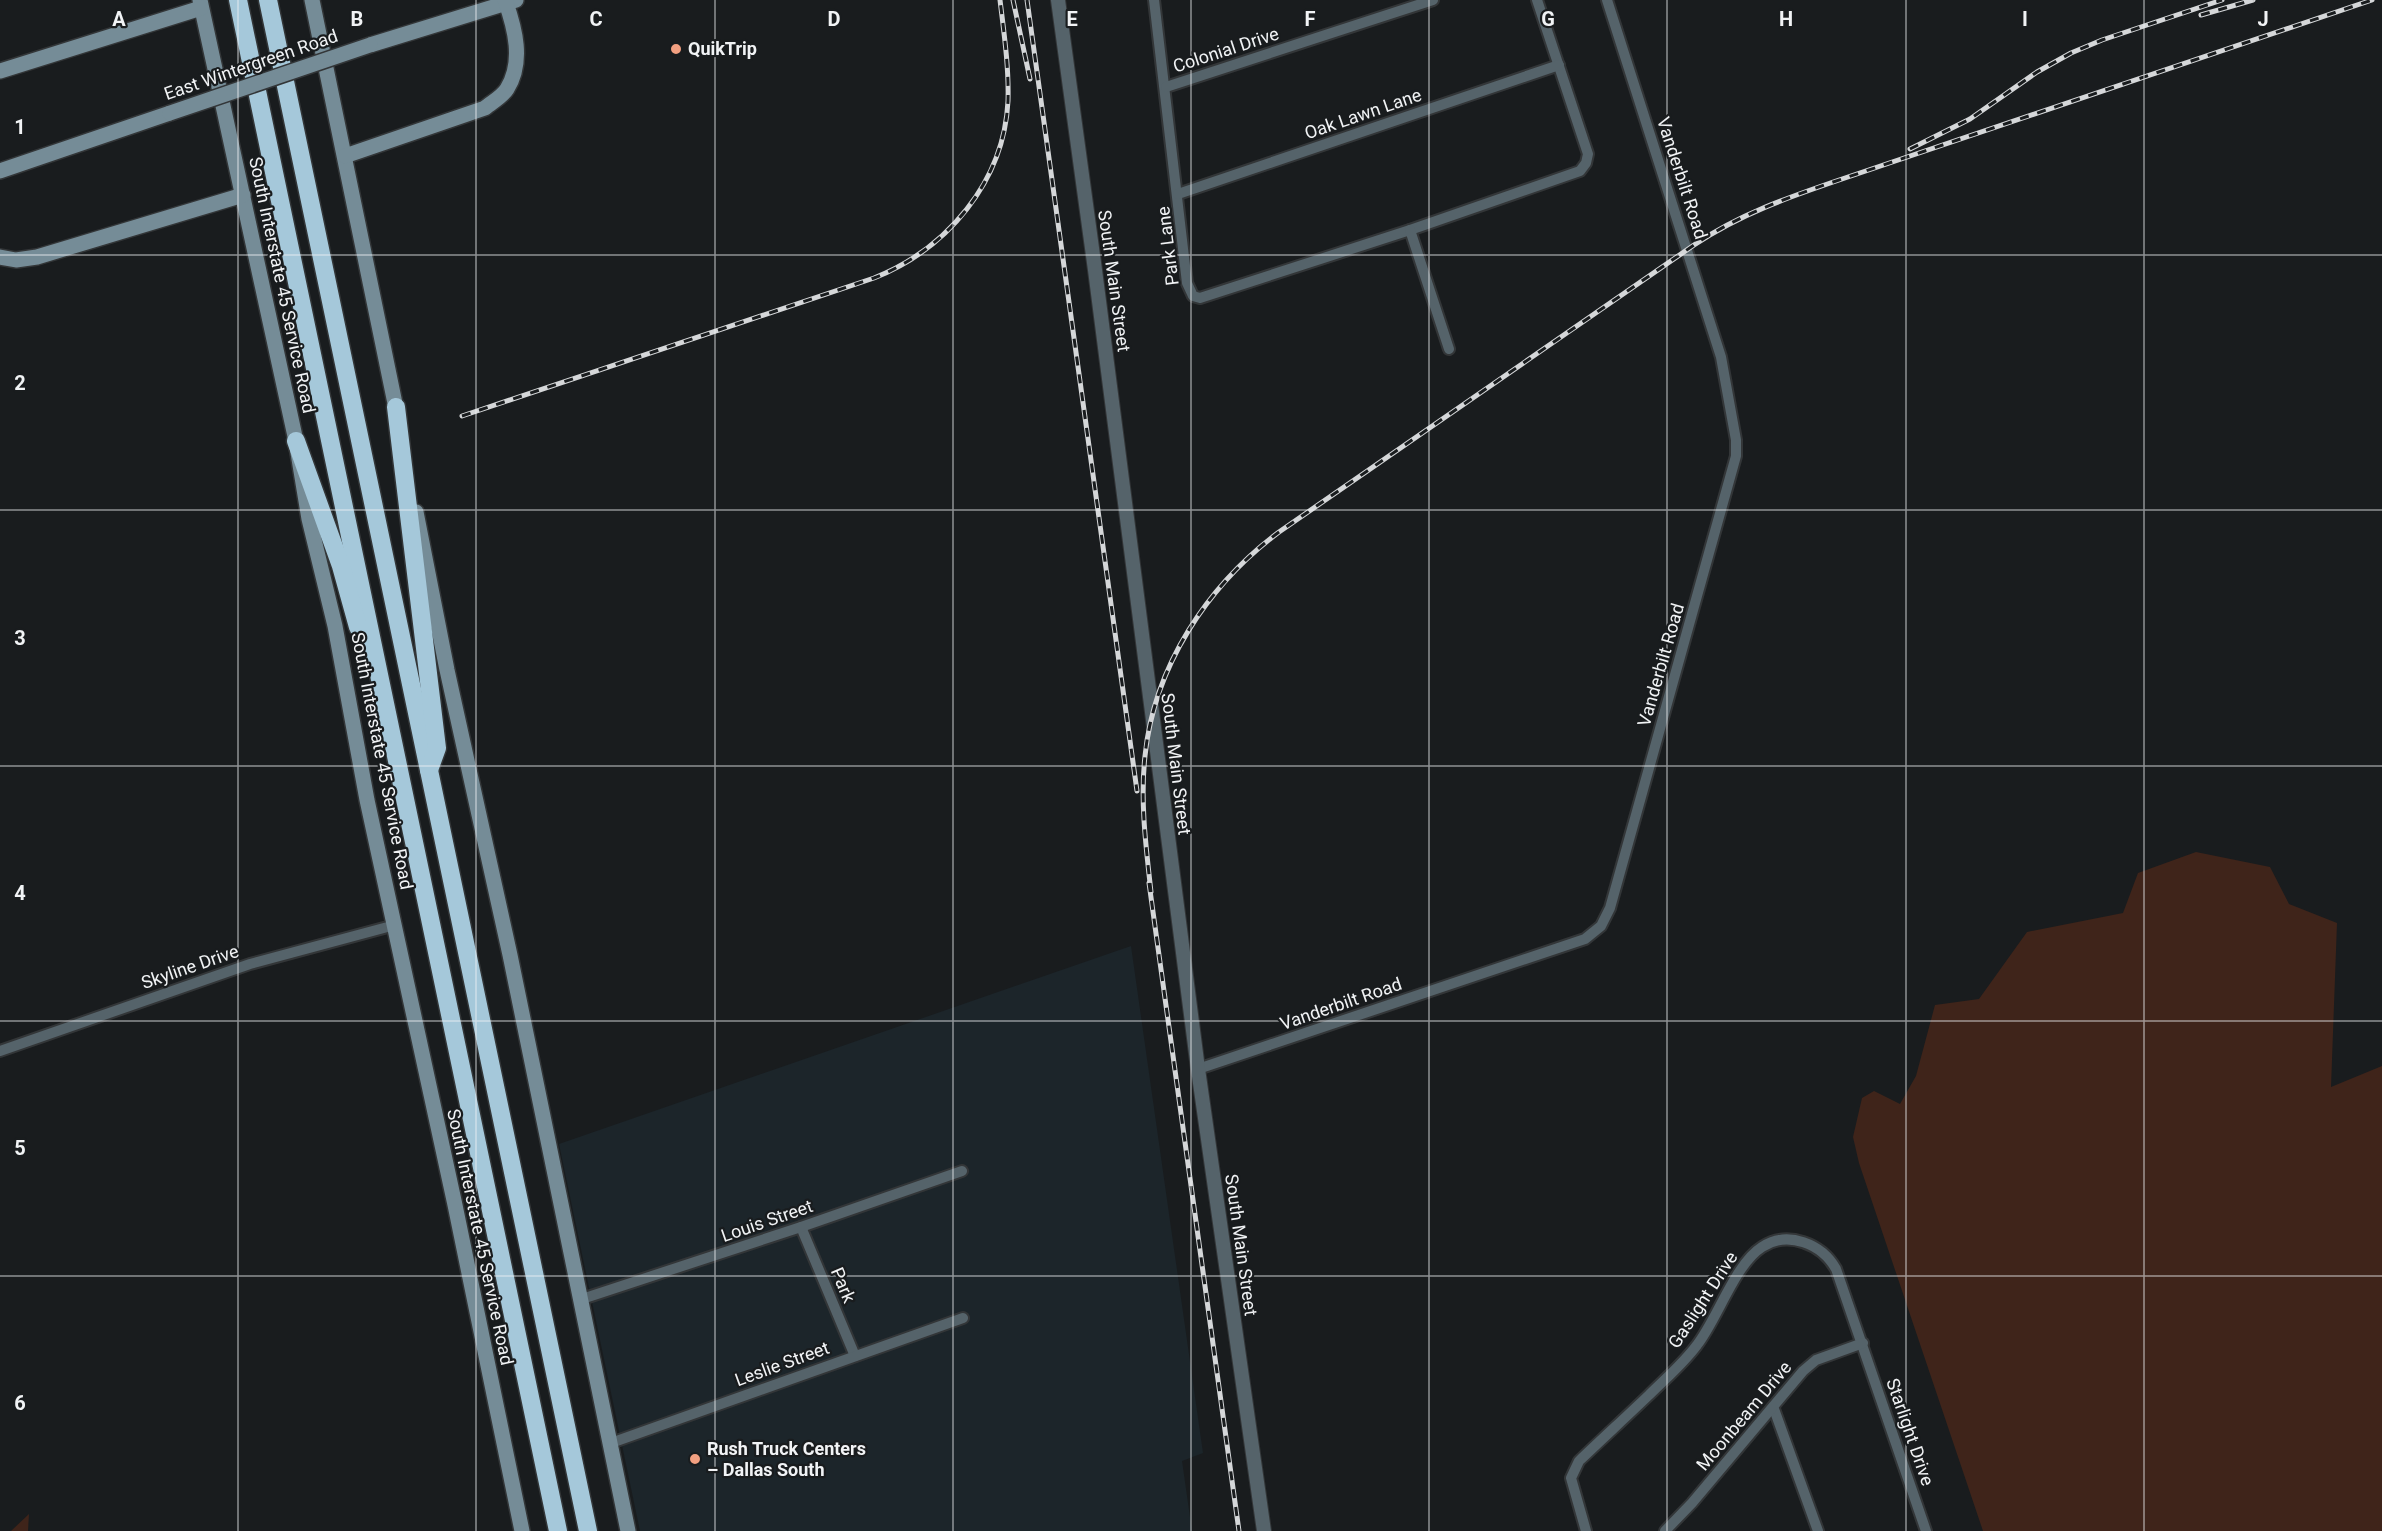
<svg xmlns="http://www.w3.org/2000/svg" width="2382" height="1531" viewBox="0 0 2382 1531" font-family="Roboto,sans-serif">
	<style>
		.built { fill: #1c252a }
		.green { fill: #3f241a }
		.lines { fill: none; stroke-linecap: round; stroke-linejoin: round }
		.minor-casing { stroke: #333638; stroke-width: 14 }
		.tertiary-casing { stroke: #333638; stroke-width: 16 }
		.secondary-casing { stroke: #333638; stroke-width: 18 }
		.motorway-casing { stroke: #333638; stroke-width: 21 }
		.minor { stroke: #55636a; stroke-width: 10 }
		.tertiary { stroke: #55636a; stroke-width: 14 }
		.secondary { stroke: #758c97; stroke-width: 15 }
		.motorway { stroke: #a5c8da; stroke-width: 18 }
		.rail-casing { stroke: #d5d7d9; stroke-width: 5 }
		.rail { stroke: #191c1e; stroke-width: 3; stroke-dasharray: 9; stroke-linecap: butt }
		.secondary-bridge-casing { stroke: #333638; stroke-width: 18; stroke-linecap: butt }
		.secondary-bridge { stroke: #758c97; stroke-width: 15 }
		.grid { fill: none; stroke: #f1f3f5; stroke-width: 1.5; stroke-opacity: 0.55 }
		.poi-dot { fill: #f2a081; stroke: #191c1e; stroke-width: 2 }
		.labels { text-anchor: middle; stroke-width: 4.5; stroke-linejoin: round; paint-order: stroke }
		.poi-label { font-size: 18px; font-weight: bold; fill: #f1f3f5; stroke: #191c1e; text-anchor: start }
		.street-label { font-size: 18px; fill: #f1f3f5; stroke: #191c1e }
		.grid-label { font-size: 20px; text-anchor: middle; font-weight: bold; fill: #f1f3f5; stroke: #191c1e; stroke-width: 4.5; stroke-linejoin: round; paint-order: stroke }
	</style>
	<rect width="100%" height="100%" fill="#191c1e"/>
	<path class="built" d="M1131,946L1203,1453L1182,1461L1192,1531H640L559,1144Z"/>
	<g class="green">
		<path d="M2196,852L2270,867L2289,904L2337,923L2331,1087L2382,1066V1531H1983L1859,1163L1853,1137L1862,1098L1874,1091L1900,1104L1916,1076L1935,1005L1979,999L2027,932L2123,913L2138,873Z"/>
		<path d="M29,1514L28,1531H11Z"/>
	</g>
	<g class="lines">
		<defs>
			<g id="minor">
				<path d="M1154,0L1187,283L1193,296L1200,298L1410,230L1580,171L1586,163L1588,154L1537,0"/>
				<path d="M1166,87L1433,0"/>
				<path d="M1178,194L1559,65"/>
				<path d="M1410,230L1449,349"/>
				<path d="M0,1051L250,964L395,925"/>
				<path d="M1198,1069L1585,939L1601,926L1610,908L1736,456V440L1721,357L1607,0"/>
				<path d="M801,1227L855,1356"/>
				<path d="M582,1299L801,1227L962,1171"/>
				<path d="M1774,1409L1818,1531"/>
				<path d="M611,1443L963,1318"/>
				<path d="M1586,1531L1571,1478L1579,1461C1602,1439 1626,1417 1649,1395C1665,1379 1683,1364 1697,1345C1718,1318 1735,1264 1762,1247C1788,1230 1822,1244 1836,1269L1926,1531"/>
				<path d="M1665,1531L1692,1503L1803,1371L1816,1360L1863,1343"/>
			</g>
			<path id="tertiary" d="M1058,0L1095,270L1198,1069L1264,1531"/>
			<g id="secondary">
				<path d="M200,0L296,441L309,519L335,626L367,800L455,1205L522,1531"/>
				<path d="M312,0L398,418"/>
				<path d="M370,45L516,0"/>
				<path d="M0,71L201,8"/>
				<path d="M345,156L485,108C492,102 502,97 507,89C524,62 515,28 505,0"/>
				<path d="M0,171L170,113"/>
				<path d="M0,257L16,260L37,257L243,195"/>
				<path d="M416,512L447,670L510,955L628,1531"/>
			</g>
			<g id="motorway">
				<path d="M238,0L558,1531"/>
				<path d="M268,0L588,1531"/>
				<path d="M396,407L437,748L429,770"/>
				<path d="M296,441L341,566L358,627"/>
			</g>
		</defs>
		<use href="#minor" class="minor-casing"/>
		<use href="#tertiary" class="tertiary-casing"/>
		<use href="#secondary" class="secondary-casing"/>
		<use href="#motorway" class="motorway-casing"/>
		<use href="#minor" class="minor"/>
		<use href="#tertiary" class="tertiary"/>
		<use href="#secondary" class="secondary"/>
		<use href="#motorway" class="motorway"/>
		<defs>
			<g id="rail">
				<path d="M1013,0L1030,79"/>
				<path d="M1027,0L1137,791"/>
				<path d="M2201,15L2253,0"/>
				<path d="M1910,149L1970,119L2037,72L2071,53L2102,40L2222,0"/>
				<path d="M462,416L874,278C947,249 1004,182 1008,101C1009,67 1004,33 1000,0"/>
				<path d="M1149,883L1239,1531"/>
				<path d="M1151,892C1146,847 1140,801 1145,756C1154,666 1208,585 1279,532L1694,245C1740,214 1789,197 1842,179L2372,0"/>
			</g>
		</defs>
		<use href="#rail" class="rail-casing"/>
		<use href="#rail" class="rail"/>
		<defs>
			<path id="secondary-bridge" d="M170,113L370,45"/>
		</defs>
		<use href="#secondary-bridge" class="secondary-bridge-casing"/>
		<use href="#secondary-bridge" class="secondary-bridge"/>
	</g>
	<path class="grid" d="M238,0V1531M476,0V1531M715,0V1531M953,0V1531M1191,0V1531M1429,0V1531M1667,0V1531M1906,0V1531M2144,0V1531M0,255H2382M0,510H2382M0,766H2382M0,1021H2382M0,1276H2382"/>
	<g class="poi-dot">
		<circle cx="676" cy="49" r="6"/>
		<circle cx="695" cy="1459" r="6"/>
	</g>
	<g class="labels">
		<g class="poi-label">
			<text x="688" y="55">QuikTrip</text>
			<text x="707" y="1455">Rush Truck Centers<tspan x="707" dy="21">– Dallas South</tspan></text>
		</g>
		<g class="street-label">
			<text transform="translate(1226 50) rotate(-18)" y="6">Colonial Drive</text>
			<text transform="translate(251 65) rotate(-19)" y="6">East Wintergreen Road</text>
			<text transform="translate(1363 114) rotate(-19)" y="6">Oak Lawn Lane</text>
			<text transform="translate(1682 178) rotate(72)" y="6">Vanderbilt Road</text>
			<text transform="translate(1168 246) rotate(-97)" y="6">Park Lane</text>
			<text transform="translate(1114 281) rotate(82)" y="6">South Main Street</text>
			<text transform="translate(282 285) rotate(78)" y="6">South Interstate 45 Service Road</text>
			<text transform="translate(1661 665) rotate(-74)" y="6">Vanderbilt Road</text>
			<text transform="translate(382 761) rotate(79)" y="6">South Interstate 45 Service Road</text>
			<text transform="translate(1176 764) rotate(83)" y="6">South Main Street</text>
			<text transform="translate(190 967) rotate(-19)" y="6">Skyline Drive</text>
			<text transform="translate(1341 1004) rotate(-19)" y="6">Vanderbilt Road</text>
			<text transform="translate(767 1221) rotate(-19)" y="6">Louis Street</text>
			<text transform="translate(480 1237) rotate(78)" y="6">South Interstate 45 Service Road</text>
			<text transform="translate(1241 1245) rotate(82)" y="6">South Main Street</text>
			<text transform="translate(843 1285) rotate(67)" y="6">Park</text>
			<text transform="translate(1703 1300) rotate(-57)" y="6">Gaslight Drive</text>
			<text transform="translate(782 1364) rotate(-20)" y="6">Leslie Street</text>
			<text transform="translate(1744 1416) rotate(-50)" y="6">Moonbeam Drive</text>
			<text transform="translate(1910 1432) rotate(71)" y="6">Starlight Drive</text>
		</g>
	</g>
	<g class="grid-label">
		<text x="119" y="26">A</text>
		<text x="357" y="26">B</text>
		<text x="596" y="26">C</text>
		<text x="834" y="26">D</text>
		<text x="1072" y="26">E</text>
		<text x="1310" y="26">F</text>
		<text x="1548" y="26">G</text>
		<text x="1786" y="26">H</text>
		<text x="2025" y="26">I</text>
		<text x="2263" y="26">J</text>
		<text x="20" y="134">1</text>
		<text x="20" y="390">2</text>
		<text x="20" y="645">3</text>
		<text x="20" y="900">4</text>
		<text x="20" y="1155">5</text>
		<text x="20" y="1410">6</text>
	</g>
</svg>
